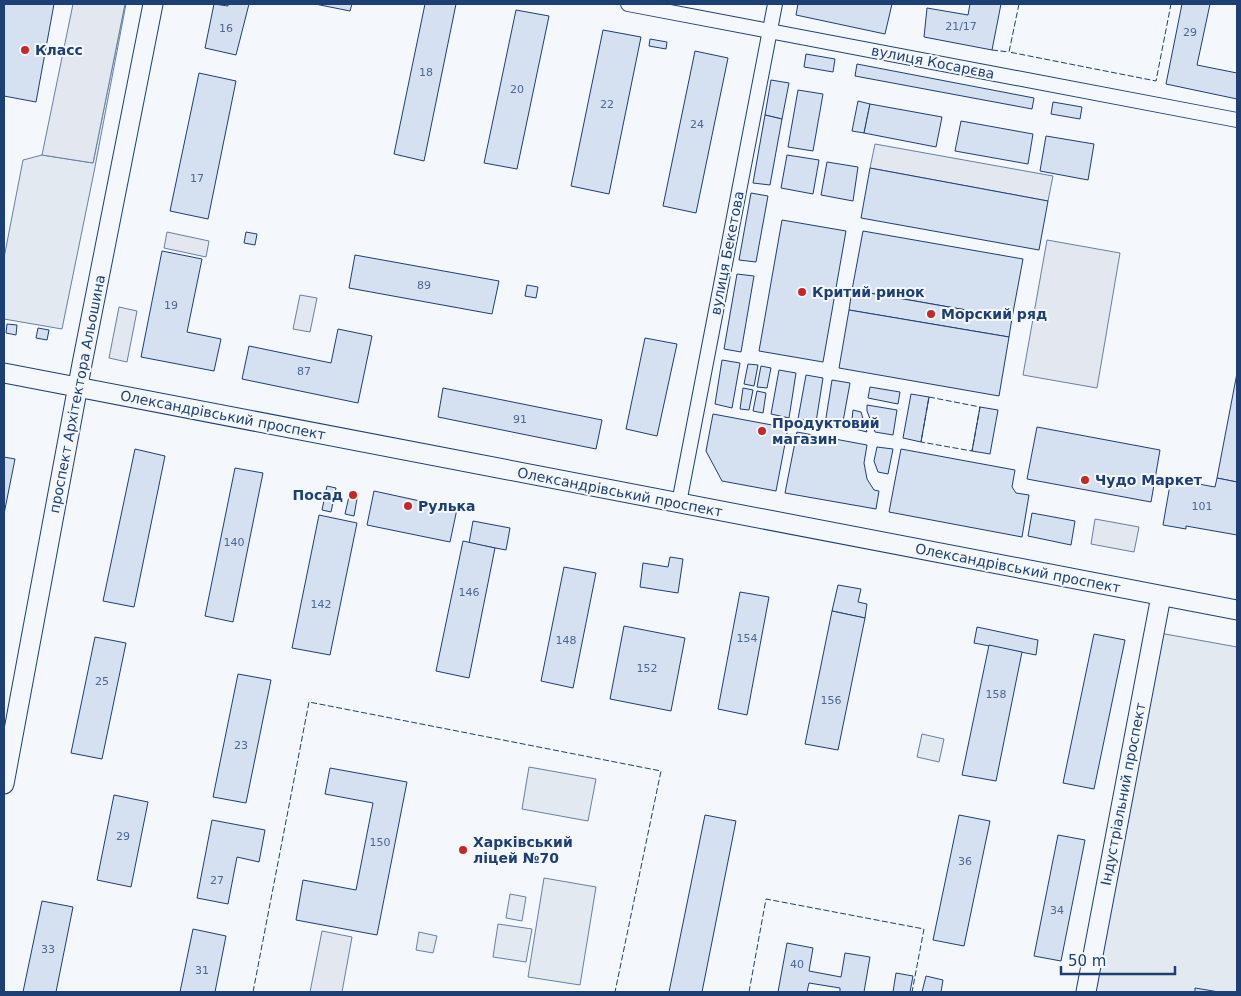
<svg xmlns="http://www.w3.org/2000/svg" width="1241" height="996" viewBox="0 0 1241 996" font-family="'DejaVu Sans',sans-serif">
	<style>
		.green { fill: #e3e9f0; stroke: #687fa3 }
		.parking { fill: #e3e8f0; stroke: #687fa3 }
		.building { fill: #d5e0f0; stroke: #1d3f73 }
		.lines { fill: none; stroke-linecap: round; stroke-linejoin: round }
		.street-casing { stroke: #1d3f73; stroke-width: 16 }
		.secondary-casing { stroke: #1d3f73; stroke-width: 21 }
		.street { stroke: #f4f7fb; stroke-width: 14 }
		.secondary { stroke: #f4f7fb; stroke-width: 19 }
		.fence { stroke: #1d3f73; stroke-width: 1; stroke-dasharray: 6 2.5; stroke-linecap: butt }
		.poi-dot { fill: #c62828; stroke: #f4f7fb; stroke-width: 2 }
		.labels { text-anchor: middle; stroke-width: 4; stroke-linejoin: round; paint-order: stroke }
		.number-label { font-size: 11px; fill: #4b6792 }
		.poi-label { font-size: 14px; font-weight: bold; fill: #1d3f73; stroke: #f4f7fb; text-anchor: start }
		.street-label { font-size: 14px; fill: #1d3f73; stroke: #f4f7fb }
	</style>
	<rect width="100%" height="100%" fill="#f4f7fb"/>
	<g class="green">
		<path d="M125,4H126L94,172L62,329L4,319V258L23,160L42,155L93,163Z"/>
		<path d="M1154,632L1237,647V992H1086Z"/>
		<path d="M922,734L944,739L939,762L917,757Z"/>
		<path d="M529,767L596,779L588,821L522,809Z"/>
		<path d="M544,878L596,887L580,985L528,977Z"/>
		<path d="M510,894L526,897L522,921L506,918Z"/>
		<path d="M498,924L532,929L526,962L493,957Z"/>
		<path d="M419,932L437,936L433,953L416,950Z"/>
	</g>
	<g class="parking">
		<path d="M73,4H125L93,163L42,155Z"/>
		<path d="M875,144L1053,176L1048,201L870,168Z"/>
		<path d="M167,232L209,241L206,257L164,248Z"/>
		<path d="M1047,240L1120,253L1097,388L1023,375Z"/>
		<path d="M300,295L317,298L310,332L293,329Z"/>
		<path d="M119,307L137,311L127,362L109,358Z"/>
		<path d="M1095,519L1139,527L1134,552L1091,544Z"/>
		<path d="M322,931L352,937L342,992H310Z"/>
	</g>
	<g class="building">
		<path d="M4,4H54L36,102L4,96Z"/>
		<path d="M214,4L228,6V4H249L236,55L205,48Z"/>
		<path d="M315,4H352L350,11Z"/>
		<path d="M425,4H456L424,161L394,154Z"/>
		<path d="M798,4H892L885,34L796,15Z"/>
		<path d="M970,4H1001L992,50L924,37L927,8L968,15Z"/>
		<path d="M1182,4H1210L1197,65L1237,73V99L1166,84Z"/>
		<path d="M516,10L549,16L517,169L484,163Z"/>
		<path d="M603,30L641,37L609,194L571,186Z"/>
		<path d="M650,39L667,42L666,49L649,46Z"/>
		<path d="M695,51L728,58L696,213L663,206Z"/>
		<path d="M806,54L835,59L833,72L804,67Z"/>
		<path d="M857,64L1034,98L1032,109L855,76Z"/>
		<path d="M199,73L236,81L208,219L170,211Z"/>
		<path d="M771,80L789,83L782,119L765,115Z"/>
		<path d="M798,90L823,94L813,151L788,147Z"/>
		<path d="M858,101L870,104L864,133L852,131Z"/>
		<path d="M1053,102L1082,107L1080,119L1051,114Z"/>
		<path d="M870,104L942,117L936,147L864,133Z"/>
		<path d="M765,115L782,119L770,185L753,183Z"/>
		<path d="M961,121L1033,134L1028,164L955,151Z"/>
		<path d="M1046,136L1094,144L1088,180L1040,171Z"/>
		<path d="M787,155L819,160L813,194L781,188Z"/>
		<path d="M827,162L858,167L853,201L821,195Z"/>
		<path d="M870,168L1048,201L1039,250L861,218Z"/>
		<path d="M751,193L768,196L756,262L739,260Z"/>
		<path d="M782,220L846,231L823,362L759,351Z"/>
		<path d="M863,231L1023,259L1012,318L852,290Z"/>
		<path d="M246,232L257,234L255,245L244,243Z"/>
		<path d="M162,251L202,259L187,332L221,339L214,371L141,357Z"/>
		<path d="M355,255L499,281L492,314L349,288Z"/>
		<path d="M737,274L754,276L741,352L724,349Z"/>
		<path d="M527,285L538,287L536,298L525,296Z"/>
		<path d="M852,290L1012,318L1009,337L849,310Z"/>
		<path d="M849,310L1009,337L999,396L839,368Z"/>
		<path d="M7,324L17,325L16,335L6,333Z"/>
		<path d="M38,328L49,330L47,340L36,338Z"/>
		<path d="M338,329L372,336L358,403L242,379L249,346L331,363Z"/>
		<path d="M645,338L677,344L657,436L626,429Z"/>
		<path d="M722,360L740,363L732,408L715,404Z"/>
		<path d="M748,364L758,365L754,386L744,384Z"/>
		<path d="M761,366L771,368L767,388L757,387Z"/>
		<path d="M779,370L796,373L789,418L771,414Z"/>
		<path d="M1237,373V482L1217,478Z"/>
		<path d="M806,375L823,378L816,422L798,419Z"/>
		<path d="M832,380L850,383L842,427L825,424Z"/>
		<path d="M870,387L900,392L898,404L868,398Z"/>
		<path d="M443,388L602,420L596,449L438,417Z"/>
		<path d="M743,388L753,390L749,410L740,409Z"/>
		<path d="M757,391L766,393L763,413L753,411Z"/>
		<path d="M911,394L929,397L921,442L903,438Z"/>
		<path d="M867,405L897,410L893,435L875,432L867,411Z"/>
		<path d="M980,407L998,410L990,454L972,451Z"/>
		<path d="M853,410L861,412L867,432L851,428Z"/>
		<path d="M713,414L788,428L776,491L722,481L706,451Z"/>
		<path d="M1037,427L1160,450L1151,502L1027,479Z"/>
		<path d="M797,432L867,445L864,463L867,479L874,490L879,491L876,509L785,493Z"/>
		<path d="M877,447L893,449L888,474L878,472L874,461Z"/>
		<path d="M135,449L165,456L134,607L103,601Z"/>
		<path d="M901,449L1015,470L1012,487L1016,493L1029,495L1022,537L889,512Z"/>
		<path d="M4,457L15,459L4,514Z"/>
		<path d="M235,468L263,473L233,622L205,616Z"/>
		<path d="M1217,478L1237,482V535L1186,526V529L1163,525L1171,479L1215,487Z"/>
		<path d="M327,486L336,488L331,512L322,510Z"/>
		<path d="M374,491L457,509L450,542L367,525Z"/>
		<path d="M350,492L358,493L354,516L345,514Z"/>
		<path d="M1032,513L1075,521L1071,545L1028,536Z"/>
		<path d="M319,515L357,523L330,655L292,648Z"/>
		<path d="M473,521L510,528L506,550L469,543Z"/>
		<path d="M463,541L495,548L469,678L436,671Z"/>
		<path d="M670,557L683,559L678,593L640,587L643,563L668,567Z"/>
		<path d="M564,567L596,573L573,688L541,681Z"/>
		<path d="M838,585L861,589L858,602L867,604L865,618L832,611Z"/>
		<path d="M740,592L769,597L747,715L718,709Z"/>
		<path d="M832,611L865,618L838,750L805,744Z"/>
		<path d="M624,626L685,638L671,711L610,699Z"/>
		<path d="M977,627L1038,640L1036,655L974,643Z"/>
		<path d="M1094,634L1125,640L1094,789L1063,783Z"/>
		<path d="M95,637L126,643L102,759L71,753Z"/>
		<path d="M989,645L1022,652L996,781L962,775Z"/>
		<path d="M238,674L271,680L246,803L213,797Z"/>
		<path d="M330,768L407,782L377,935L296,920L303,880L356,890L373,803L325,794Z"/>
		<path d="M114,795L148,802L131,887L97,880Z"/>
		<path d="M705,815L736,821L702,992H669Z"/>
		<path d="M959,815L990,821L964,946L933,940Z"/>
		<path d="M212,820L265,830L259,862L237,857L228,904L197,898Z"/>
		<path d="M1058,835L1085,840L1061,961L1034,956Z"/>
		<path d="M42,901L73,907L56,992H23Z"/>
		<path d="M193,929L226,936L215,992H180Z"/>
		<path d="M787,943L813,948L809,971L841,977L845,953L870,957L864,992H840V988L809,983L807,992H778Z"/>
		<path d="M896,973L913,976L910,992H893Z"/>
		<path d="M926,976L943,980L941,992H922Z"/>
		<path d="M1195,988L1219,992H1195Z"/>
	</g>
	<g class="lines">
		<defs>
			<g id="street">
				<path d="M628,4L1237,120"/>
				<path d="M679,503L775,4"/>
			</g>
			<g id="secondary">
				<path d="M4,373L1237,610"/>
				<path d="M4,784L82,364L153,4"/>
				<path d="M1086,992L1161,596"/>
			</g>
		</defs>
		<use href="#street" class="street-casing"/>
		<use href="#secondary" class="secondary-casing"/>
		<use href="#street" class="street"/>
		<use href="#secondary" class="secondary"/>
		<g class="fence">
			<path d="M1019,4L1009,52L1156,81L1171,4"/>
			<path d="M992,50L1009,52"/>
			<path d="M929,397L980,407L972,451L921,442Z"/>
			<path d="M253,992L309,702L661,771L615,992"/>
			<path d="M749,992L766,899L924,929L912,992"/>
		</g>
	</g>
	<g class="poi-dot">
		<circle cx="25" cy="50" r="5"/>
		<circle cx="802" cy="292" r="5"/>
		<circle cx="931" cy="314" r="5"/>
		<circle cx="762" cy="431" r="5"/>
		<circle cx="1085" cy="480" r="5"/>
		<circle cx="353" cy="495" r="5"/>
		<circle cx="408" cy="506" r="5"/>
		<circle cx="463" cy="850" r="5"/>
	</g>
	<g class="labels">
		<g class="number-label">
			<text x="961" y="30">21/17</text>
			<text x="226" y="32">16</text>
			<text x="1190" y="36">29</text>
			<text x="426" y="76">18</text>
			<text x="517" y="93">20</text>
			<text x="607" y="108">22</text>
			<text x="697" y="128">24</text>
			<text x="197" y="182">17</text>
			<text x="424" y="289">89</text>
			<text x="171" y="309">19</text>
			<text x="304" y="375">87</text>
			<text x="520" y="423">91</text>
			<text x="1202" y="510">101</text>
			<text x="234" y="546">140</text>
			<text x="469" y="596">146</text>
			<text x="321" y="608">142</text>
			<text x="747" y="642">154</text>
			<text x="566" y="644">148</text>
			<text x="647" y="672">152</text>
			<text x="102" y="685">25</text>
			<text x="996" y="698">158</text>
			<text x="831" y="704">156</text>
			<text x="241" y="749">23</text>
			<text x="123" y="840">29</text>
			<text x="380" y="846">150</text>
			<text x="965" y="865">36</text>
			<text x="217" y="884">27</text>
			<text x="1057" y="914">34</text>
			<text x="48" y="953">33</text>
			<text x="797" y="968">40</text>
			<text x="202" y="974">31</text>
		</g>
		<g class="poi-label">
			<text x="35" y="55">Класс</text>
			<text x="812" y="297">Критий ринок</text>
			<text x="941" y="319">Морский ряд</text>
			<text x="772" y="428">Продуктовий<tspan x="772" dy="16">магазин</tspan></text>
			<text x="1095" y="485">Чудо Маркет</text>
			<text x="343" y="500" text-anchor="end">Посад</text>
			<text x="418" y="511">Рулька</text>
			<text x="473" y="847">Харківський<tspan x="473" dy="16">ліцей №70</tspan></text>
		</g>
		<g class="street-label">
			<text transform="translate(933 62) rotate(11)" y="5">вулиця Косарєва</text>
			<text transform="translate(727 253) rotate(-79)" y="5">вулиця Бекетова</text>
			<text transform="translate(77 394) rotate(-79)" y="5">проспект Архітектора Альошина</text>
			<text transform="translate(223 415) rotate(11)" y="5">Олександрівський проспект</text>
			<text transform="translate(620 492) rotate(11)" y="5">Олександрівський проспект</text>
			<text transform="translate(1018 568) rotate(11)" y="5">Олександрівський проспект</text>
			<text transform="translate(1123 794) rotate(-79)" y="5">Індустріальний проспект</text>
		</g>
	</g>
	<rect width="1241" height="996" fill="none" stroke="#1d3f73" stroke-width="10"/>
	<path d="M1061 966v8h114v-8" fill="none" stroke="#1d3f73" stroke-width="2.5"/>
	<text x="1068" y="966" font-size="15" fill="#1d3f73" stroke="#f4f7fb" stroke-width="4" paint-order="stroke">50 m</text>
</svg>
